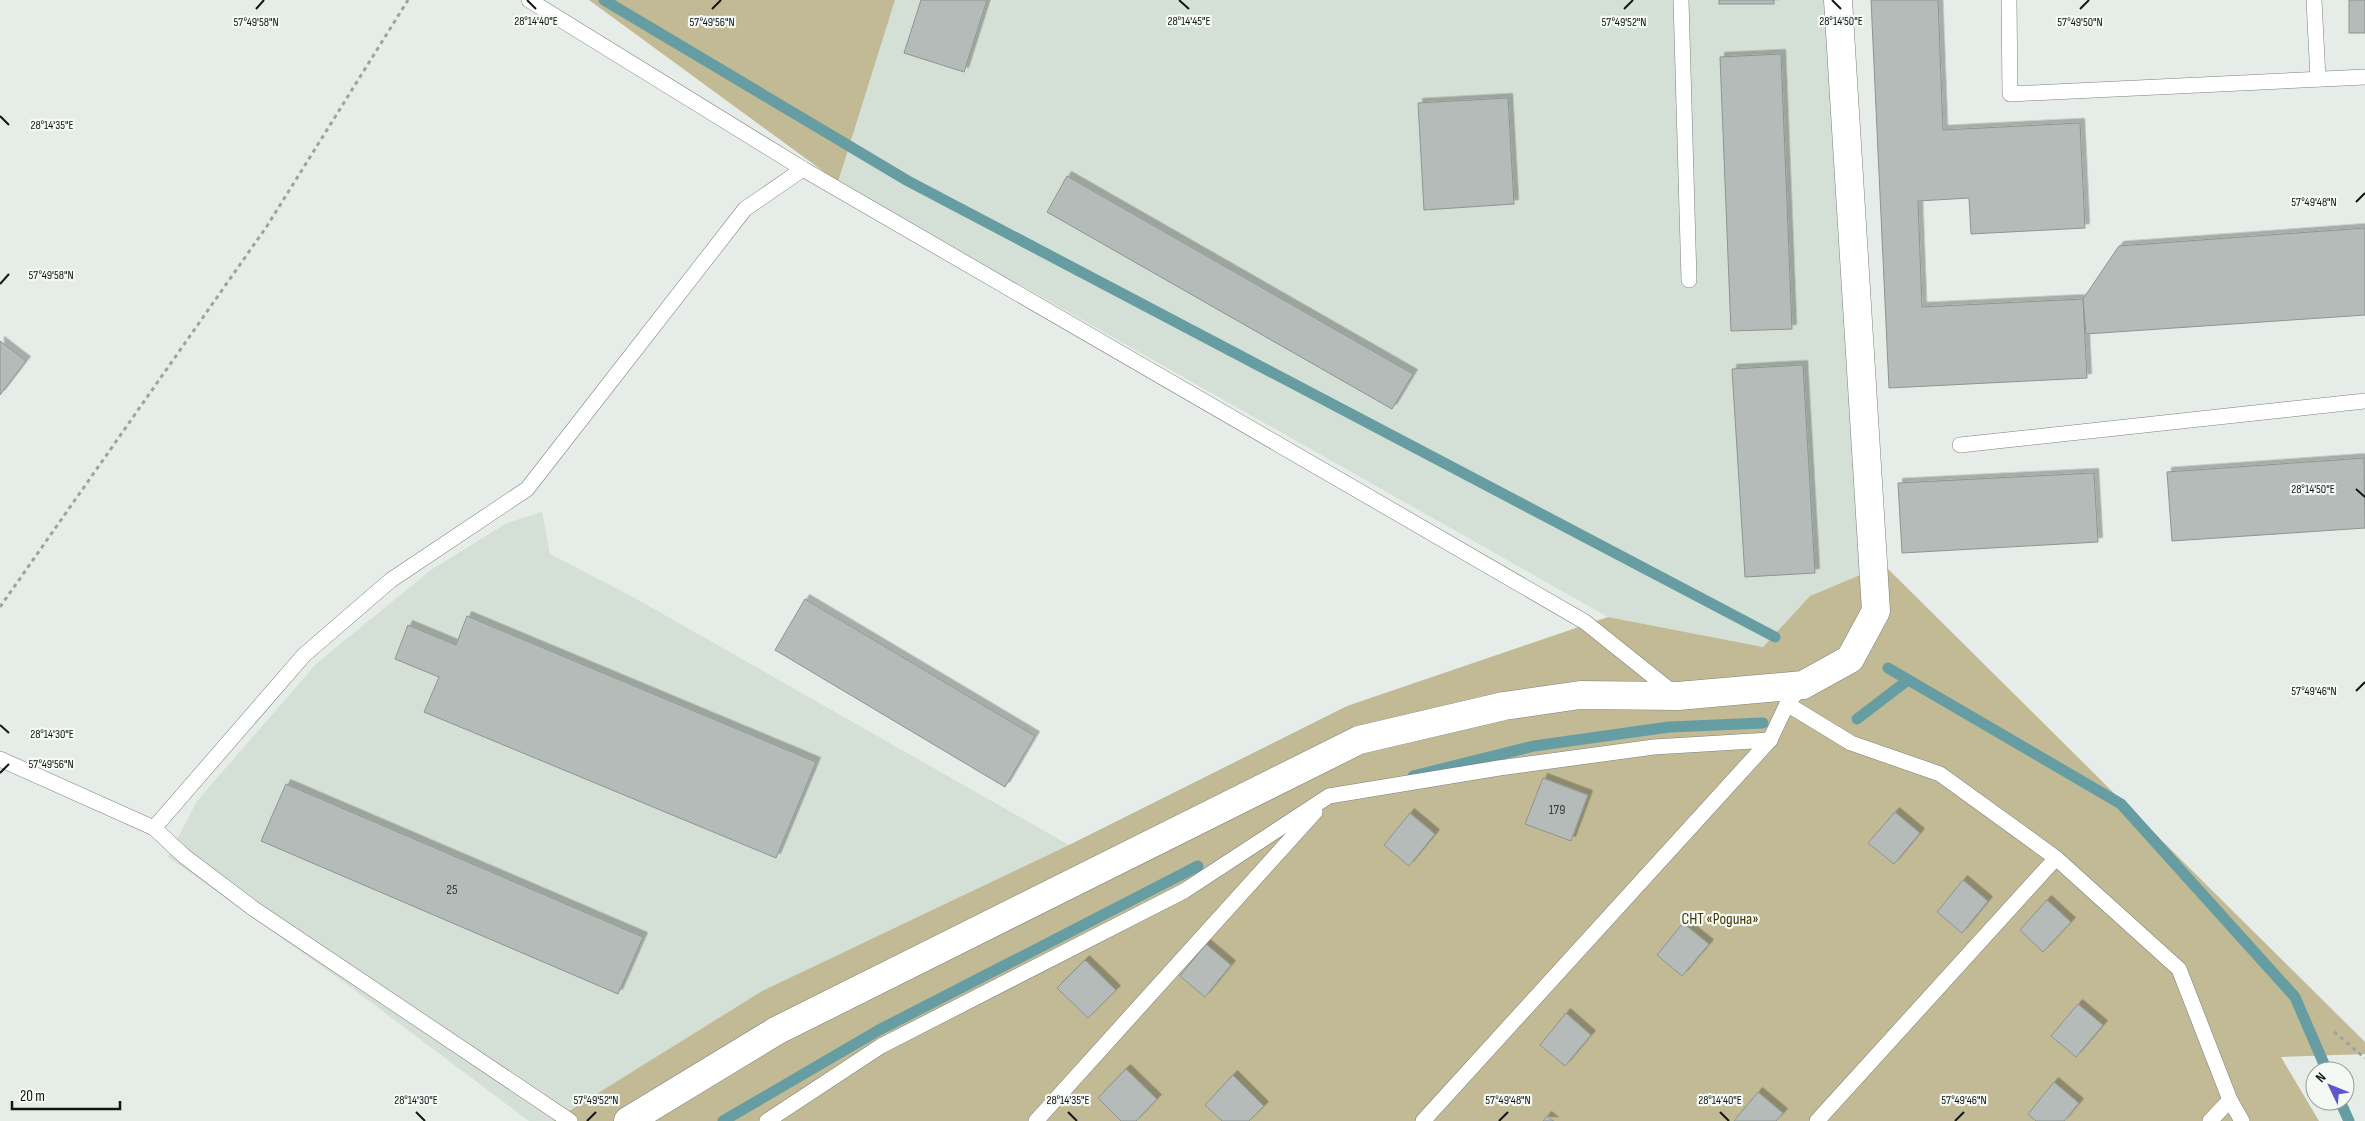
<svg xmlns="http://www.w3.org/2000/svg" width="2365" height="1121" viewBox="0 0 2365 1121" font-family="'Sofia Sans Condensed',sans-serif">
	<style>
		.built { fill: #d4e0d6 }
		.green { fill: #c2ba95 }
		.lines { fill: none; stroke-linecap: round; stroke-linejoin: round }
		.stream { stroke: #659da2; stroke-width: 11 }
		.building { fill: #b4bbb9; stroke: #8d9492; filter: url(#shadow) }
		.lane-casing { stroke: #7c817d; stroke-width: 16 }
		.street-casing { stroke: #7c817d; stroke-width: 29 }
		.path { stroke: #9fa3a0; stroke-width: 3; stroke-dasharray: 4 4; stroke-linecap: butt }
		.lane { stroke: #fff; stroke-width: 15 }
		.street { stroke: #fff; stroke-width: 28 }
		.ticks { fill: none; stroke: #131514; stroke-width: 2 }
		.labels { text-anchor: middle; stroke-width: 4.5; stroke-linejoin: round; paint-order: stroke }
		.number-label { font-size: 14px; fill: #3b3e3d }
		.park-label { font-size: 16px; fill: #423700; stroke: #f4f9f5 }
		.ticks-label { font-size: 12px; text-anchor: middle; fill: #131514; stroke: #f4f9f5; stroke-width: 4.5; stroke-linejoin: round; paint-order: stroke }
	</style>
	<defs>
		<filter id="shadow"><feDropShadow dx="4.5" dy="-4.5" stdDeviation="0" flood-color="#0004"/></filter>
	</defs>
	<rect width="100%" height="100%" fill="#e6ece7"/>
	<g class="built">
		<path d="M895,0H1843L1884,565L1810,596L1763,647L1608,617L838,182Z"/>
		<path d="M542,512L550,554L631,596L1069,845L762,991L553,1121H529L348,985L168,857L197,801L317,663L431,570L507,523Z"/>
	</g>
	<g class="green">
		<path d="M589,0H895L838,182Z"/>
		<path d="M1884,565L2365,1042V1054L2281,1057L2319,1121H553L762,991L1069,845L1347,706L1608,617L1763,647L1810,596Z"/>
	</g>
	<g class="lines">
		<g class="stream">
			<path d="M604,0L908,181L1775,637"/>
			<path d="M1888,668L2121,804L2295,997L2327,1071"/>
			<path d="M1857,719L1908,680"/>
			<path d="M1413,776L1534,746L1669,727L1763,723"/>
			<path d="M2340,1101L2349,1121"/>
			<path d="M723,1121L879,1030L1198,866"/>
		</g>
	</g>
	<g class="building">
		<path d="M921,0H987L964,72L904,53Z"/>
		<rect x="1719" y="0" width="55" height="4"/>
		<path d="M1871,0H1938L1943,130L2080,123L2085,228L1971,234L1969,198L1918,201L1922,307L2083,299L2087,378L1889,388Z"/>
		<rect x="2349" y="0" width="16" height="33"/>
		<path d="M1781,54L1792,329L1731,331L1720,57Z"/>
		<path d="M1508,98L1514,204L1424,210L1418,103Z"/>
		<path d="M1067,176L1413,374L1392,409L1047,212Z"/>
		<path d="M2365,228V315L2086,334L2083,299L2119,246Z"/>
		<path d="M0,341L26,361L0,395Z"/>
		<path d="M1803,365L1815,573L1745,577L1732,369Z"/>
		<path d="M2364,458L2365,528L2172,541L2167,472Z"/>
		<path d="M2094,473L2098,542L1902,553L1898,483Z"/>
		<path d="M805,599L1035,736L1005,787L775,650Z"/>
		<path d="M467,616L816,762L776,858L424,712L439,677L395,659L408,625L456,645Z"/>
		<path d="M1543,778L1588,795L1571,841L1525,824Z"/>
		<path d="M286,784L643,937L618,994L261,841Z"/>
		<path d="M1895,812L1920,833L1894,864L1868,843Z"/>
		<path d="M1410,813L1435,834L1409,866L1384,845Z"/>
		<path d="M1963,880L1988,901L1962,933L1937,912Z"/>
		<path d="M2047,900L2071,922L2043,952L2020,930Z"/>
		<path d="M1683,923L1709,944L1682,976L1657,955Z"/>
		<path d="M1206,944L1231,965L1205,997L1180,976Z"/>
		<path d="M1085,960L1116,990L1088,1018L1057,988Z"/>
		<path d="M2078,1004L2103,1025L2076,1057L2051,1036Z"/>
		<path d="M1566,1013L1591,1035L1565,1066L1540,1045Z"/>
		<path d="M1126,1069L1157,1099L1136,1121H1121L1098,1098Z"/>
		<path d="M1233,1075L1264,1106L1249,1121H1222L1205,1105Z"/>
		<path d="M2054,1082L2079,1103L2064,1121H2036L2028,1114Z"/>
		<path d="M1758,1092L1783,1113L1776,1121H1734Z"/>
		<path d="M1547,1116L1553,1121H1554H1543Z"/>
	</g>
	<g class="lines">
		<defs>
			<g id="lane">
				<path d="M529,0L803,169L1585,622L1675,694"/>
				<path d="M1681,0L1689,280"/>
				<path d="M2009,0L2010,94L2365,77"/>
				<path d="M2314,0L2318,79"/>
				<path d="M1960,445L2365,401"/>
				<path d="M1803,685L1787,704L1851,743L1940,774L2056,858L2179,969L2230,1100L2242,1121"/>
				<path d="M0,759L154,828L184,856L254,909L570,1121"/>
				<path d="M154,828L304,655L391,580L527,489L745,209L803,169"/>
				<path d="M767,1121L881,1046L1184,891L1329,796L1499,768L1654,747L1770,740"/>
				<path d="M1036,1121L1315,812"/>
				<path d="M1423,1121L1770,740L1787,704"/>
				<path d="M1817,1121L2056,858"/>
				<path d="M2210,1121L2230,1100"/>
			</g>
			<path id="street" d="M628,1121L776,1031L1359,740L1504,706L1580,695L1678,696L1803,685L1850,659L1876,611L1838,0"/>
		</defs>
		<use href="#lane" class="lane-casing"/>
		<use href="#street" class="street-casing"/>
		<g class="path">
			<path d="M0,607L267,226L408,0"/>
			<path d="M2334,1032L2365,1058"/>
		</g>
		<use href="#lane" class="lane"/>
		<use href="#street" class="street"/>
	</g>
	<path class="ticks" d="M527,0L536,9M1179,0L1189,9M1832,0L1841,9M256,9L264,0M712,9L721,0M1624,9L1633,0M2080,9L2089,0M0,116L9,125M2356,202L2365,193M0,284L9,274M2356,489L2365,497M2356,691L2365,682M0,725L9,733M0,773L9,764M416,1112L425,1121M1068,1112L1077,1121M1720,1112L1729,1121M587,1121L596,1112M1499,1121L1508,1112M1955,1121L1964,1112"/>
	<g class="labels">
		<g class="number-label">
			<text x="1557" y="814">179</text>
			<text x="452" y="894">25</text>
		</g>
		<g class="park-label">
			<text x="1720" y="924">СНТ «Родина»</text>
		</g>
	</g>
	<g class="ticks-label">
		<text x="536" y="25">28°14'40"E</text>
		<text x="1189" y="25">28°14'45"E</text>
		<text x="1841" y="25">28°14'50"E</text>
		<text x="256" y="26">57°49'58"N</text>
		<text x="712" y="26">57°49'56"N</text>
		<text x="1624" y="26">57°49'52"N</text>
		<text x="2080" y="26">57°49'50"N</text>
		<text x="52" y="129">28°14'35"E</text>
		<text x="2314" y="206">57°49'48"N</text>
		<text x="51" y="279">57°49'58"N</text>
		<text x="2313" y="493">28°14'50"E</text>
		<text x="2314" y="695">57°49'46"N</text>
		<text x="52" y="738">28°14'30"E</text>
		<text x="51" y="768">57°49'56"N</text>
		<text x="596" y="1104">57°49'52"N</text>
		<text x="1508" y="1104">57°49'48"N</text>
		<text x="1964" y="1104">57°49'46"N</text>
		<text x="416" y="1104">28°14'30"E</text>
		<text x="1068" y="1104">28°14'35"E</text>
		<text x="1720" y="1104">28°14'40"E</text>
	</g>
	<g transform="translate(2330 1086) rotate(313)"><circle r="24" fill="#f4f9f5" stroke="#9a9e9b"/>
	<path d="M0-4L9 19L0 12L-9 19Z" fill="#5e57d0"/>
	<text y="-8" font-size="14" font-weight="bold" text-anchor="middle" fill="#131514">N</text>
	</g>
	<path d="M12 1101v8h108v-8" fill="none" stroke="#131514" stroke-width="2.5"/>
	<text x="20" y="1101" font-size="15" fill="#131514" stroke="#f4f9f5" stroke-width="4" paint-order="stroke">20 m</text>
</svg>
